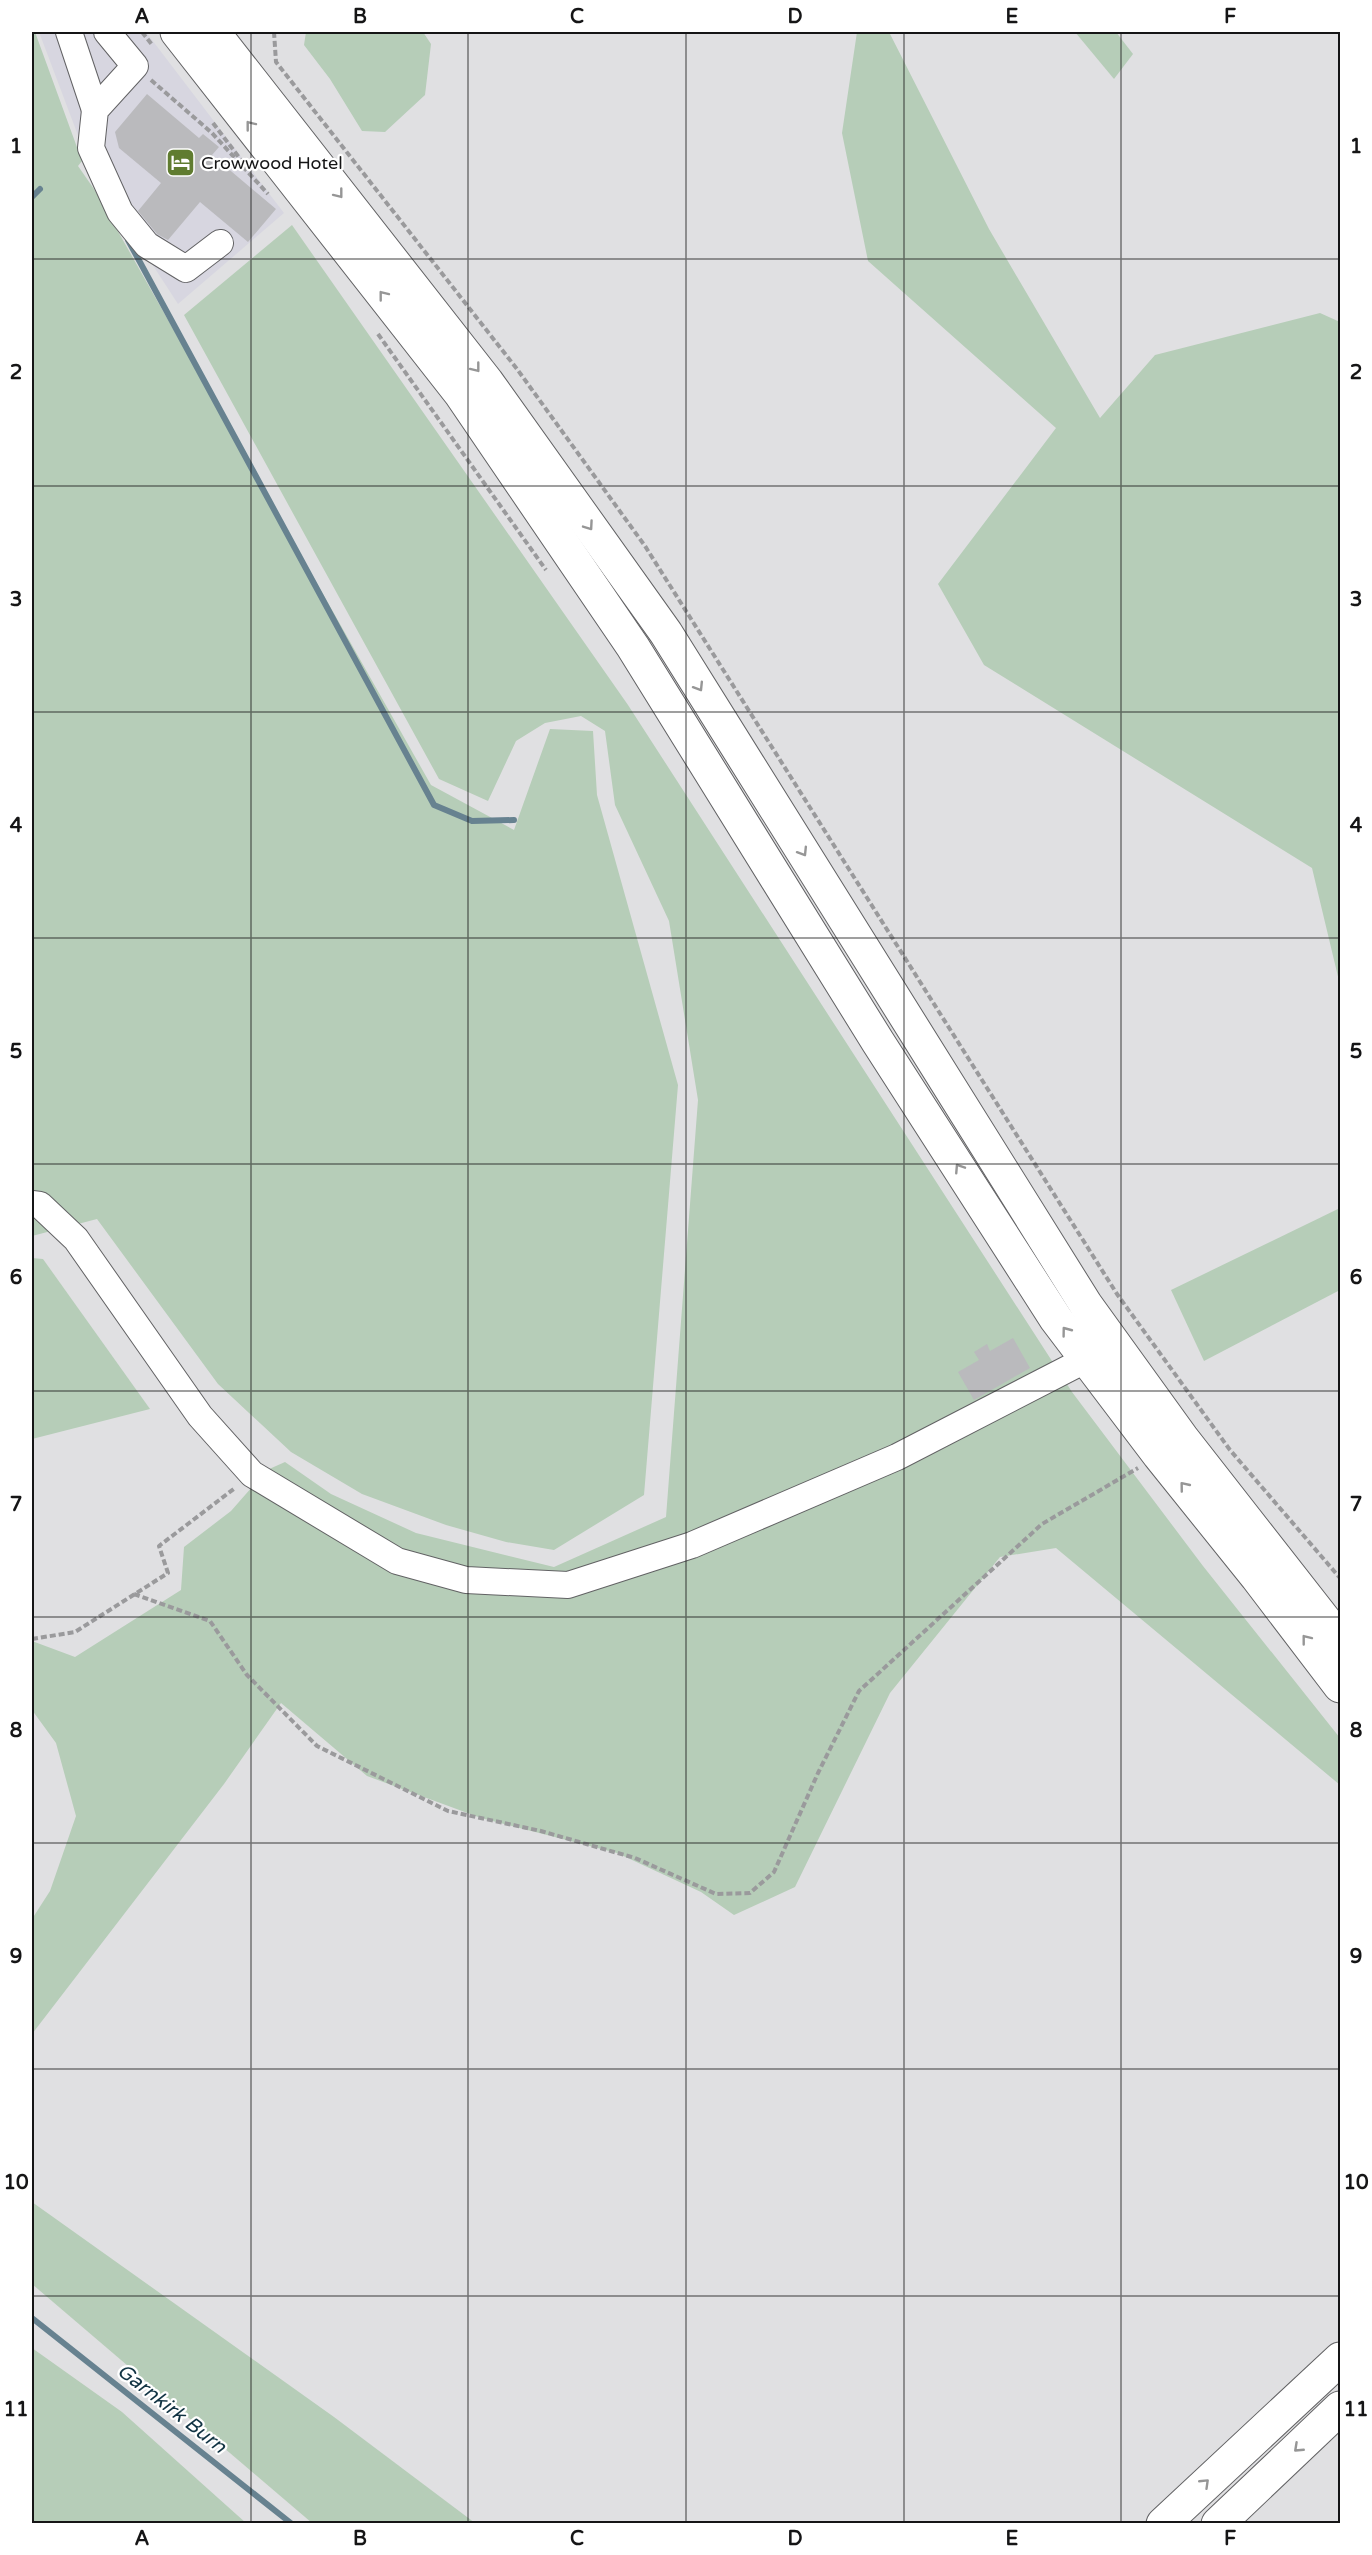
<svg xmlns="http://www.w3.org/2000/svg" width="1372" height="2555" viewBox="0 0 1372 2555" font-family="'Varela Round',sans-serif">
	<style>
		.built { fill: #d7d6e0 }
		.green { fill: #b6cdb8 }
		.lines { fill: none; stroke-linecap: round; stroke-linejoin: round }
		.stream { stroke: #678290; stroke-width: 6 }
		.building { fill: #bababd }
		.minor-casing { stroke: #626264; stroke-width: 28 }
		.major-casing { stroke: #626264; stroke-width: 35 }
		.path { stroke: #9a9a9c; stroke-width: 4; stroke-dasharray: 6 3; stroke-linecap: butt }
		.minor { stroke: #fff; stroke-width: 26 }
		.major { stroke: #fff; stroke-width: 33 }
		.oneway { stroke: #969696 }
		.grid { fill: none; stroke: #151516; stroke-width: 1.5; stroke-opacity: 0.55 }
		.labels { text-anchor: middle; stroke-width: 4.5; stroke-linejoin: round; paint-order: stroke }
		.poi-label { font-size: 18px; fill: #151516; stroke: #fff; text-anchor: start }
		.water-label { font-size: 20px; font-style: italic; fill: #113343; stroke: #fff }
		.neatline { fill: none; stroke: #151516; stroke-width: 2 }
		.grid-label { font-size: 20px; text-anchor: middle; font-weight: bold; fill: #151516 }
	</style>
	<rect width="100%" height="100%" fill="#e0e0e2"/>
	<path class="built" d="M39,32H146L284,213L178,304L91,170Z"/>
	<g class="green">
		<path d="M32,32H35L82,161L78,166L94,189L431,785L514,830L550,729L593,731L597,795L678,1085L644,1495L554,1550L506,1542L446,1525L362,1494L291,1452L218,1384L97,1219L32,1236Z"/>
		<path d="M306,32H423L431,44L425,95L385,132L362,131L330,79L304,45Z"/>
		<path d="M857,32H889L989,229L1100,418L1155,355L1320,313L1340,322V985L1312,868L984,665L938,584L1056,428L868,261L842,133Z"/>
		<path d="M1075,32H1116L1133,54L1114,79Z"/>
		<path d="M292,225L628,705L1072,1392L1203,1566L1340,1738V1785L1056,1548L1000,1557L890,1693L795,1887L734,1915L701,1892L617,1853L481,1818L367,1776L281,1703L224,1784L32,2034V1919L50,1891L76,1816L56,1743L32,1710V1641L75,1657L181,1590L184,1547L231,1511L267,1470L285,1462L331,1494L416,1533L554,1567L666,1517L698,1100L669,921L615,805L605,731L581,716L545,723L516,741L488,801L439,779L184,315Z"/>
		<path d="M1340,1208V1290L1204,1361L1171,1290Z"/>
		<path d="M32,1258L43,1259L150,1409L32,1439Z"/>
		<path d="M32,2202L334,2417L475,2523H312L32,2284Z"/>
		<path d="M32,2348L122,2412L246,2523H32Z"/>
	</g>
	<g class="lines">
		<g class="stream">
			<path d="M32,197L40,189"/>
			<path d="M128,240L434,805L472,821L514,820"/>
			<path d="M32,2318L292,2524"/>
		</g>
	</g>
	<g class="building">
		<path d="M147,94L199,138L203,134L219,147L212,155L276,209L248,242L200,202L168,240L157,234L138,211L161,183L119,148L115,132Z"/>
		<path d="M1013,1338L1030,1368L974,1400L958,1372L979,1360L974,1352L987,1344L990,1351Z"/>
	</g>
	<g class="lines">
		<defs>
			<g id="minor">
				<path d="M69,32L95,110"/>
				<path d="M107,32L135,66L95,110L91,148L120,212L147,245L186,269L220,243"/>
				<path d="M32,1204L40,1205L76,1239L200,1416L252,1474L397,1561L466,1580L568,1585L692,1545L897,1457L1087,1359L1100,1350"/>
			</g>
			<g id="major">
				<path d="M177,32L460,393L633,647L878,1042L1056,1319L1159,1455L1257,1577L1340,1686"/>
				<path d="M213,32L487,382L666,633L1086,1305L1182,1438L1340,1640"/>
				<path d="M1163,2524L1340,2359"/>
				<path d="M1218,2524L1340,2408"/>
			</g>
		</defs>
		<use href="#minor" class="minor-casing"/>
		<use href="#major" class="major-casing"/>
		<g class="path">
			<path d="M142,32L153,46"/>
			<path d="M274,32L276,62L517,369L645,546L1117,1294L1230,1450L1340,1578"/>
			<path d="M151,80L212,133L268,194"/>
			<path d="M213,123L241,160"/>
			<path d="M378,334L546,570"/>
			<path d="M134,1594L210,1621L247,1675L317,1746L448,1811L541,1831L635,1858L716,1894L750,1893L774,1872L818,1773L859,1691L1042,1524L1138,1468"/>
			<path d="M32,1639L75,1632L168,1573L159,1546L235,1488"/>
		</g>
		<use href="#minor" class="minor"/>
		<use href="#major" class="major"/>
	</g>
	<defs><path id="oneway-chevron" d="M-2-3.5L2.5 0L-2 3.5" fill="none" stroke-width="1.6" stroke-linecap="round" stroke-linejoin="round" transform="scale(1.5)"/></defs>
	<g class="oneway">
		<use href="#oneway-chevron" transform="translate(250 125) rotate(-128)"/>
		<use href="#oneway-chevron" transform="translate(339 194) rotate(52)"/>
		<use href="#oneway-chevron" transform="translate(383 295) rotate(-128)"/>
		<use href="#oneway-chevron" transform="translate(476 368) rotate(52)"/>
		<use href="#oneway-chevron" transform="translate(589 526) rotate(55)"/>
		<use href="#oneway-chevron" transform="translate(699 687) rotate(58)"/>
		<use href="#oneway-chevron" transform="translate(803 852) rotate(58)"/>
		<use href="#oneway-chevron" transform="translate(959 1168) rotate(-123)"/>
		<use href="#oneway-chevron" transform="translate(1066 1331) rotate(-127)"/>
		<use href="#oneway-chevron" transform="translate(1184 1486) rotate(-129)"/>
		<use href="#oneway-chevron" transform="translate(1306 1639) rotate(-128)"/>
		<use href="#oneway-chevron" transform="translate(1298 2448) rotate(137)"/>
		<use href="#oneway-chevron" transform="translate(1205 2483) rotate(-44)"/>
	</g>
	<path class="grid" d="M251,32V2524M468,32V2524M686,32V2524M904,32V2524M1121,32V2524M32,259H1340M32,486H1340M32,712H1340M32,938H1340M32,1164H1340M32,1391H1340M32,1617H1340M32,1843H1340M32,2069H1340M32,2296H1340"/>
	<defs>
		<symbol id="hotel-square" viewBox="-11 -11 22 22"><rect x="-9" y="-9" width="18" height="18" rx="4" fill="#607c30" stroke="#fff"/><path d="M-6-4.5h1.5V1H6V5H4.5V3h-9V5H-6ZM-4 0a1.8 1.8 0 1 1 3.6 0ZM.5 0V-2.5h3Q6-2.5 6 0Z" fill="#fff"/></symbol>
	</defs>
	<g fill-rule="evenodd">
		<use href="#hotel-square" x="164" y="146" width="33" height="33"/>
	</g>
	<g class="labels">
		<g class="poi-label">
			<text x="201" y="169">Crowwood Hotel</text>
		</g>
		<g class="water-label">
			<text transform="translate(172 2408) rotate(38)" y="7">Garnkirk Burn</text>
		</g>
	</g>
	<rect width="1372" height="2555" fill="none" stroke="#ffffff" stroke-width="66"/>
	<rect x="33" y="33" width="1306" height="2489" class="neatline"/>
	<g class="grid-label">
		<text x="142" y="23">A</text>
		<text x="360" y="23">B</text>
		<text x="577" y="23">C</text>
		<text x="795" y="23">D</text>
		<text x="1012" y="23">E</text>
		<text x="1230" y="23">F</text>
		<text x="16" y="153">1</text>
		<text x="1356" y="153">1</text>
		<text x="16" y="379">2</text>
		<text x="1356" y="379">2</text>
		<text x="16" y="606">3</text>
		<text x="1356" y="606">3</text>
		<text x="16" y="832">4</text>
		<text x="1356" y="832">4</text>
		<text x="16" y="1058">5</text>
		<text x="1356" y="1058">5</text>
		<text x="16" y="1284">6</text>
		<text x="1356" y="1284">6</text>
		<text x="16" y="1511">7</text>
		<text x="1356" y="1511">7</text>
		<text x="16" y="1737">8</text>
		<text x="1356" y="1737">8</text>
		<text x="16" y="1963">9</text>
		<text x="1356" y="1963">9</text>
		<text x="16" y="2189">10</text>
		<text x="1356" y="2189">10</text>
		<text x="16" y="2416">11</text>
		<text x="1356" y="2416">11</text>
		<text x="142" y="2545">A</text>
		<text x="360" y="2545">B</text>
		<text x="577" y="2545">C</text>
		<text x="795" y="2545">D</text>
		<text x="1012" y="2545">E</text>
		<text x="1230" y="2545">F</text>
	</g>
</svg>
